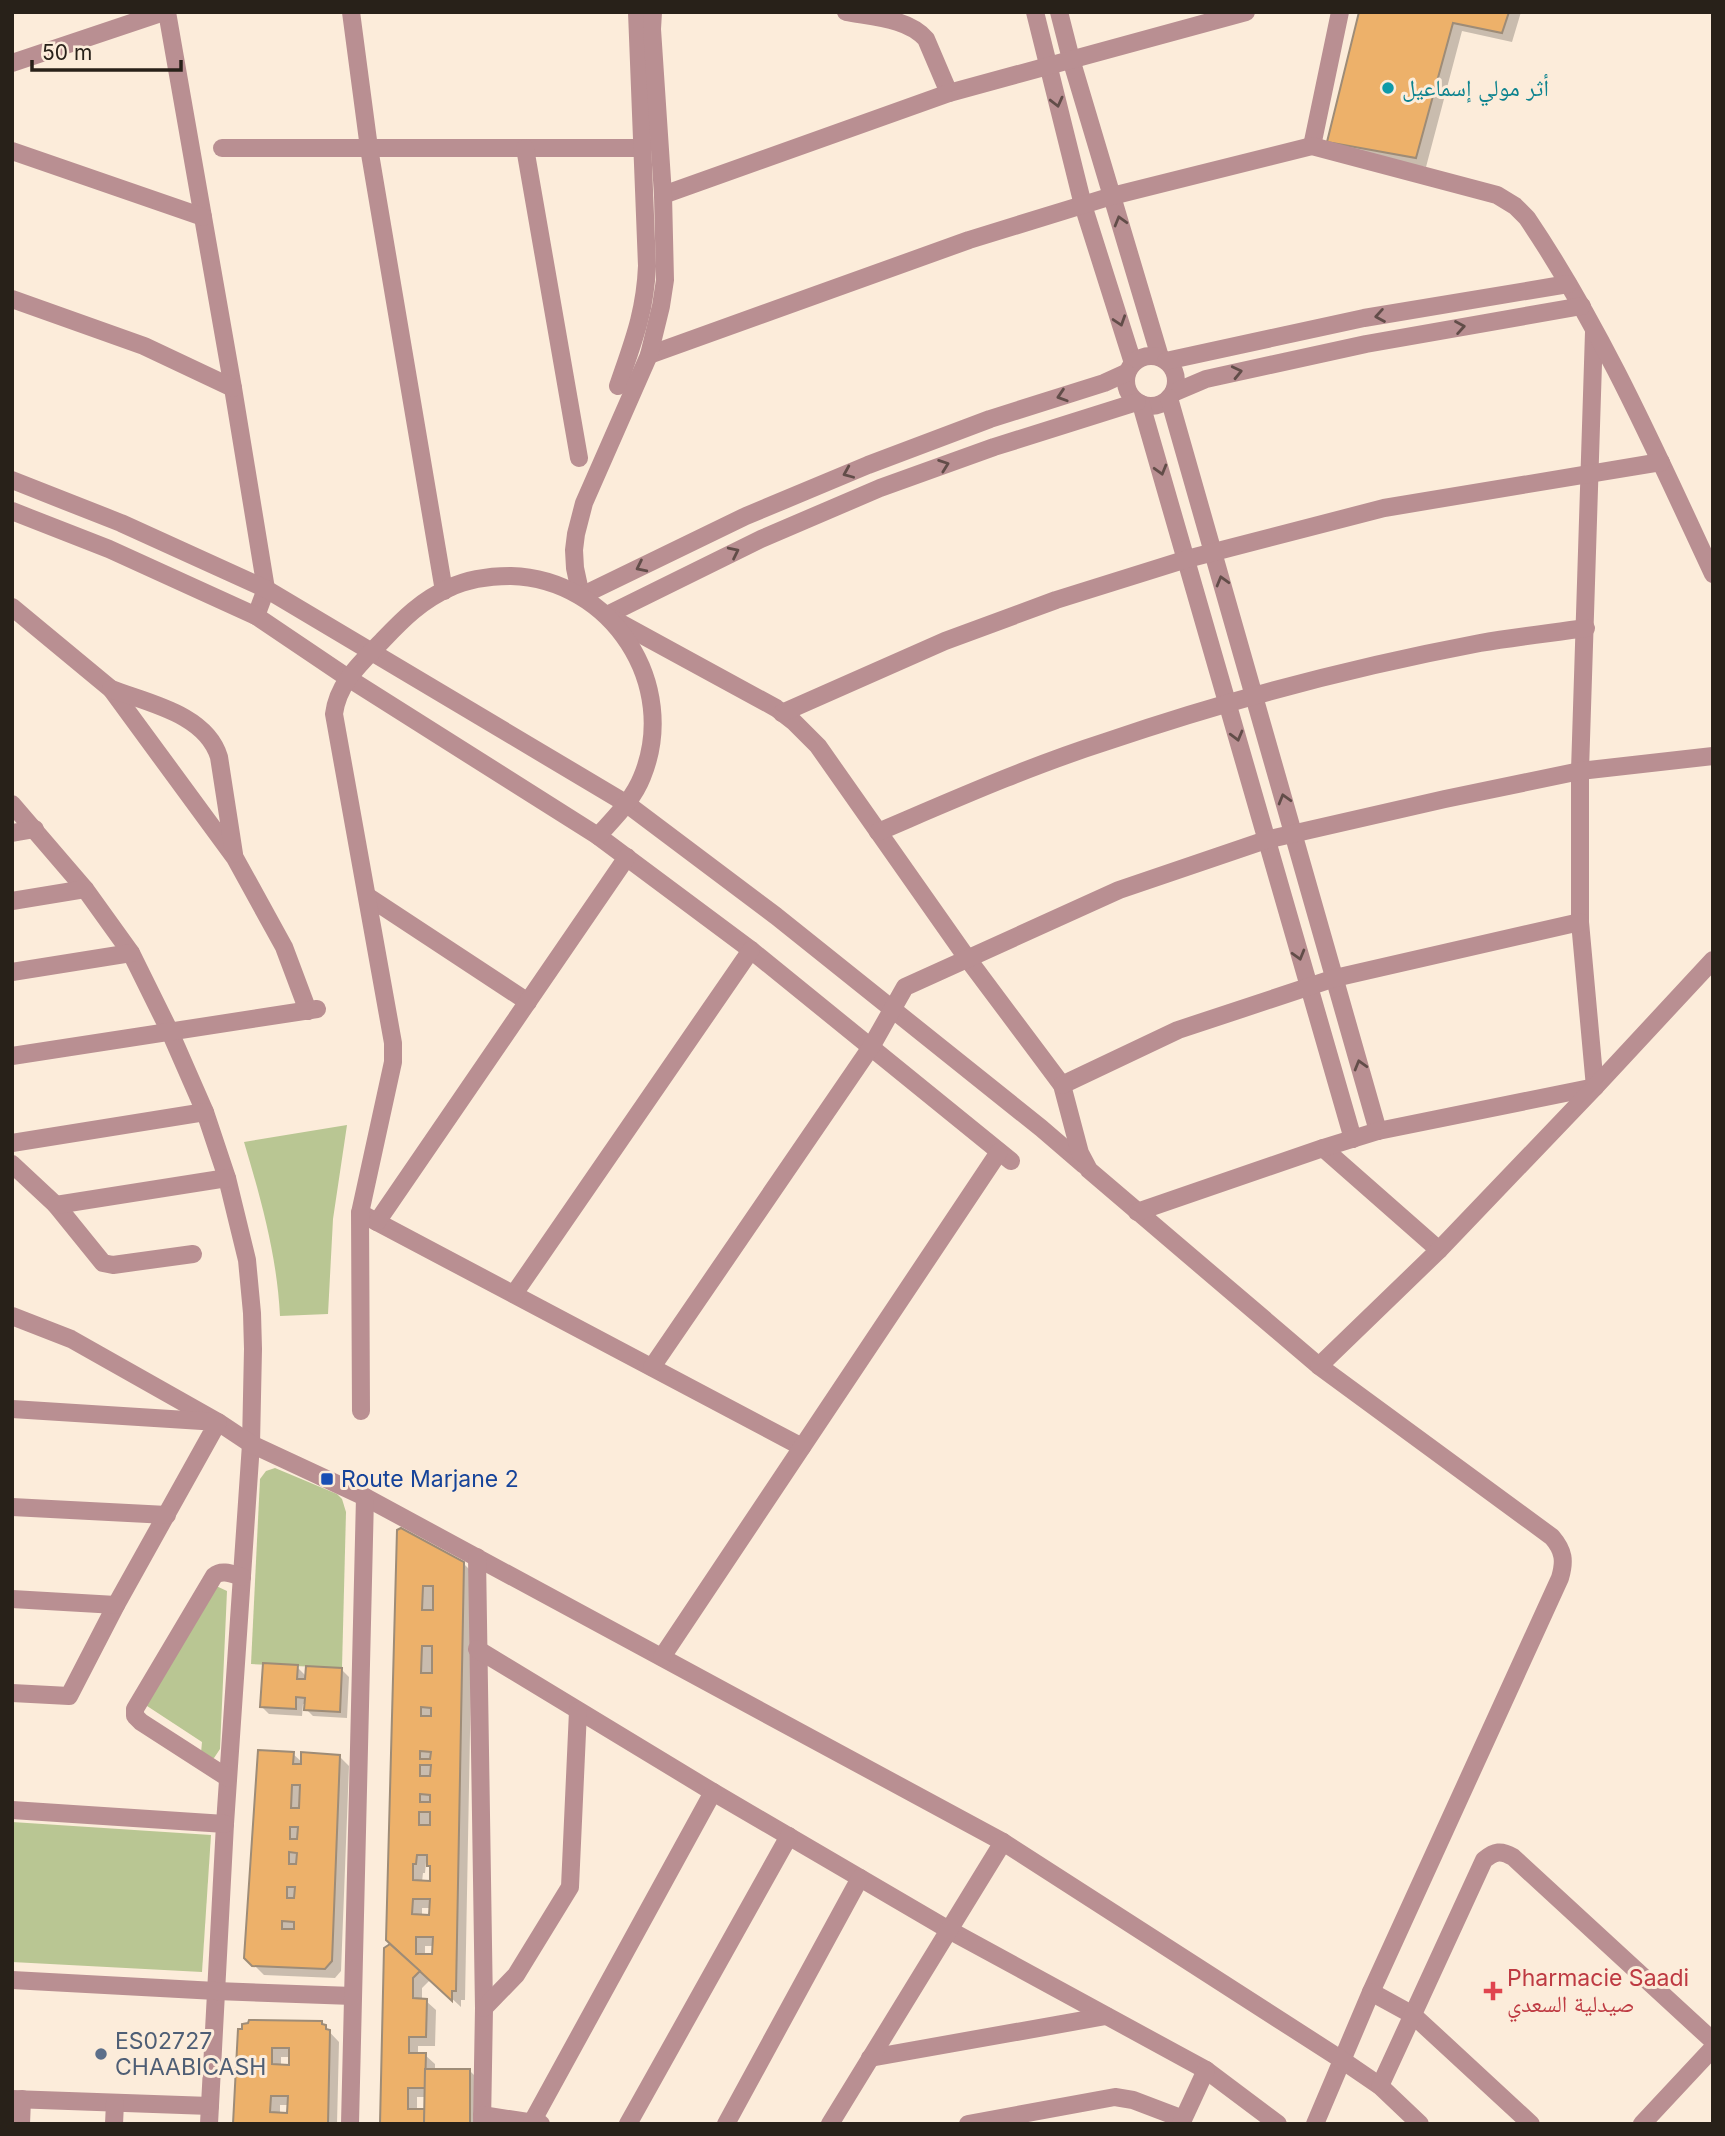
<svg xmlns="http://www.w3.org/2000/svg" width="1725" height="2136" viewBox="0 0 1725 2136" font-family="Inter,'Noto Naskh Arabic',sans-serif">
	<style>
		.green { fill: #b9c693 }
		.shadow { fill: #0003; fill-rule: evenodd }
		.building { fill: #edb16a; stroke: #9e8c77; stroke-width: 2; fill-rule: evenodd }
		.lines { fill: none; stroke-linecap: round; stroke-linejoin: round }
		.street { stroke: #b98f92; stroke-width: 18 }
		.oneway { stroke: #624d49 }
		.culture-dot { fill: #0f9aa8; stroke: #fcecda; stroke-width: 2.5 }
		.transit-dot { fill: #1a4fb4; stroke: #fcecda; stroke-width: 2.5 }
		.health-dot { fill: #e0444e; stroke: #fcecda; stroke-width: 2.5 }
		.service-dot { fill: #5c6f8a; stroke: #fcecda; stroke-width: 2.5 }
		.labels { text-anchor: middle; stroke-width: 6; stroke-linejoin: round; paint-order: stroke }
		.culture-label { font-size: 23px; fill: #0d838f; stroke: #fcecda; text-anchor: start }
		.transit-label { font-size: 23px; fill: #164399; stroke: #fcecda; text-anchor: start }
		.health-label { font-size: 23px; fill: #be3a42; stroke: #fcecda; text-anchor: start }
		.service-label { font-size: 23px; fill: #4e5e75; stroke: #fcecda; text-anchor: start }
	</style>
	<rect width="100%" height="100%" fill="#fcecda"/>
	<g class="green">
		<path d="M347,1125L333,1219L328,1314L280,1316C277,1256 261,1199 244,1142Z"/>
		<path d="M275,1468L337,1494L342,1499L346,1512L342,1668L251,1664L260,1479L266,1471Z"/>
		<path d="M214,1585L227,1591L220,1749L214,1758H209L201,1753L202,1742L144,1704Z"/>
		<path d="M12,1822L211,1835L202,1972L12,1962Z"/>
	</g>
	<g class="shadow">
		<path d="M1361,12H1521L1512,42L1462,31L1426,167L1338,151Z"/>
		<path d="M399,1531L463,1563L473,1573L465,2000H461V2007L431,1979L422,1988V2000L426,2001L436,2010L435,2046H418V2055H425L435,2064V2070L470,2071L477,2078L476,2124H381L386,1949L393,1944ZM426,1862L432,1868L431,1882H422L423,1873H425ZM422,1908H431V1917H422ZM425,1946H434V1956H425ZM417,2097H427L426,2114L417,2111Z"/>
		<path d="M297,1667L307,1677L342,1670L349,1677L347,1718L313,1716L306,1709V1704H303L302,1716L269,1714L262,1707Z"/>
		<path d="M293,1754L303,1763L339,1756L349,1766L341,1971L335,1978L264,1975L246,1957Z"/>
		<path d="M321,2023L339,2042L337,2124H235L240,2030ZM281,2057H291V2066H281ZM280,2105H289V2115L280,2114Z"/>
	</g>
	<g class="building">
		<path d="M1359,12H1509L1502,33L1453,23L1416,158L1327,142Z"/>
		<path d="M401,1528L464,1562L456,1991H452V2001L386,1940L397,1530ZM423,1586H433V1610H422ZM422,1646H432V1673H421ZM421,1707L431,1708V1716H421ZM420,1751L431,1752L430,1759H420ZM420,1765H431L430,1776H420ZM420,1794L430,1795V1802H420ZM419,1812H430V1825H419ZM417,1855H427V1866H430V1881L413,1880V1864H416ZM413,1899H430L429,1915L412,1914ZM416,1937H433L432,1954H416Z"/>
		<path d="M263,1663L298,1665L297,1679H305L306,1666L342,1668L340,1712L304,1710L305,1698L296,1697V1709L260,1707Z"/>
		<path d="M258,1750L294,1752L293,1764H301V1752L340,1755L332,1961L325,1969L252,1966L244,1958ZM292,1785H300L299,1808H291ZM290,1827H298L297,1839H290ZM289,1852L297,1853L296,1864H289ZM287,1887H295L294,1898H287ZM282,1921L294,1922V1929H282Z"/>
		<path d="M390,1944L420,1971L413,1978V1998L427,1999L426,2037H409V2053H426L425,2088H408V2109H425L424,2124H380L384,1948Z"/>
		<path d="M249,2020L322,2021V2024L326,2025V2029L330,2030L328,2124H233L238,2029H242V2024L248,2023ZM272,2048H289V2065L272,2064ZM271,2096H288L287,2113L270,2112Z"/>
		<path d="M425,2069H470V2124H424Z"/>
	</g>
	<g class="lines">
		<g class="street">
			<path d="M167,12L233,388L266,589L256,616"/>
			<path d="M351,12L369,148L444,591"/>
			<path d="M846,12C872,17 908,18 926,39L949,93"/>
			<path d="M1035,12L1083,205L1133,363"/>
			<path d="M1059,12L1071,59L1160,357"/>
			<path d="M12,63L164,12"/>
			<path d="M1312,146L1340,12"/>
			<path d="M222,148H642"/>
			<path d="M525,148L579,458"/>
			<path d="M12,151L203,217"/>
			<path d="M663,195L949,93L1246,12"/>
			<path d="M12,299L144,346L233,388"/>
			<path d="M1594,332L1580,771V922L1595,1087"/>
			<path d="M649,355L969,240L1112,196L1312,146L1497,195L1515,206L1527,218C1602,329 1656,452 1713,574"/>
			<circle cx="1151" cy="381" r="25"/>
			<path d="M1166,361L1364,318L1568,284"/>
			<path d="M618,386C633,342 645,313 647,266L637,12"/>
			<path d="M1173,393L1206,379L1366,344L1582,306"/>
			<path d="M1169,398L1378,1131"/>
			<path d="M1141,404L1353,1139"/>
			<path d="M12,480L121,523L266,589L627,804L776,916L1041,1128L1084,1165"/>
			<path d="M12,511L109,549L256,616L348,678L598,836L751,950L1011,1161"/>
			<path d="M581,596L575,568L574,550L576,534L584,503L649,355L661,306L665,280L663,195L652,29L653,12"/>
			<path d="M581,596L746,516L868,465L990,419L1104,383L1126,373"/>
			<path d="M12,607L111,689L235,858L284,947L308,1011"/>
			<path d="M607,615L761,539L880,488L994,447L1137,402"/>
			<path d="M611,618L776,708L794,722L818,746L967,958L1062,1085L1080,1153L1089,1170L1319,1366L1552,1537C1564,1551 1565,1561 1560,1578L1371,1992L1315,2124"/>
			<path d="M111,689C148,703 206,714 219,757L234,854"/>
			<path d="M782,713L945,641L1056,600L1187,559L1384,508L1661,462"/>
			<path d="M12,804L85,889L131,953L170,1032L205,1112L227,1178L247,1260L252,1313L253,1349L251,1444L225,1824L209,2124"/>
			<path d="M878,832C953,800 1027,767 1105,742C1228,700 1353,667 1480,643C1515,637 1551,633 1586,628"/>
			<path d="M12,833L35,829"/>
			<path d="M367,896L528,1002"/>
			<path d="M12,901L85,889"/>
			<path d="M12,972L131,953"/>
			<path d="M12,1056L317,1009"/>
			<path d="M1062,1085L1178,1030L1335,978L1580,922"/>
			<path d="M12,1143L205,1112"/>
			<path d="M1323,1148L1439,1250"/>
			<path d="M12,1164L56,1205L103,1263L113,1265L193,1254"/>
			<path d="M56,1205L227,1178"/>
			<path d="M1137,1212L1323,1148L1378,1131L1595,1087"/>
			<path d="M360,1213L802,1447"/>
			<path d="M377,1222L627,857"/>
			<path d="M514,1294L751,950"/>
			<path d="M12,1316L71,1339L218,1422L251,1444L365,1497L1003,1842L1342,2060L1380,2086L1420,2124"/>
			<path d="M1319,1366L1439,1250L1595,1087L1713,960"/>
			<path d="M652,1367L871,1047L905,987L1119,890L1266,840L1445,799L1580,771L1713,756"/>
			<path d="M12,1409L218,1422L116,1605L69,1696L12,1693"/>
			<path d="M361,1411L360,1213L393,1062V1043L334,714C338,682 362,662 383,640C403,619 422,600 449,588C468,579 490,576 511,576C612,579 680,685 642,777C633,800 614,818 598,836"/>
			<path d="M12,1507L167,1515"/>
			<path d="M477,1557L484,2008L482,2124"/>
			<path d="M12,1599L116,1605"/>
			<path d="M477,1649L713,1792L949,1930L1206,2070L1278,2124"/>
			<path d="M662,1657L999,1152"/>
			<path d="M228,1778L141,1722L135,1716V1709L214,1576C222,1569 232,1574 242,1577"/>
			<path d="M12,1810L225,1824"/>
			<path d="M12,1980L216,1991L353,1996"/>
			<path d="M1371,1992L1413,2015L1531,2124"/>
			<path d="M484,2008L516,1975L570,1887L578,1711"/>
			<path d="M870,2058L1106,2016"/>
			<path d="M1380,2086L1484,1860C1495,1851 1501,1850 1513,1857L1713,2041"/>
			<path d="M12,2099L210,2106"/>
			<path d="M482,2115L541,2124"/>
			<path d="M532,2122L713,1792"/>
			<path d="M21,2124L22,2099"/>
			<path d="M114,2124L115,2103"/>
			<path d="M350,2124L365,1497"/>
			<path d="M628,2124L789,1836"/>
			<path d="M726,2124L860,1878"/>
			<path d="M830,2124L1003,1842"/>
			<path d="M968,2124L1115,2097L1133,2100L1183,2119"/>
			<path d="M1181,2124L1206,2070"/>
			<path d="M1642,2124L1713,2048"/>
		</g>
	</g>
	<defs><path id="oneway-chevron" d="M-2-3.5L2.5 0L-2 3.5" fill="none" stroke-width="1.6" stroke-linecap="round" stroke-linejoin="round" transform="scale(1.75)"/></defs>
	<g class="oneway">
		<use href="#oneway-chevron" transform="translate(1057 102) rotate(76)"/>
		<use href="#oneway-chevron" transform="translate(1120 221) rotate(-106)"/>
		<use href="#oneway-chevron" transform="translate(1380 316) rotate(170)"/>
		<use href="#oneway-chevron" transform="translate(1120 321) rotate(72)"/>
		<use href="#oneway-chevron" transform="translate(1460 327) rotate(-10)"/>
		<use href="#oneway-chevron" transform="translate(1237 372) rotate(-13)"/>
		<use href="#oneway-chevron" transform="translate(1062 396) rotate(162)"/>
		<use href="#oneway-chevron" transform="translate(944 465) rotate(-20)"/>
		<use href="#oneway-chevron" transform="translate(1161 470) rotate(74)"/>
		<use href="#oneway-chevron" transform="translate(848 473) rotate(157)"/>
		<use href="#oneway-chevron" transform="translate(734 552) rotate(-26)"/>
		<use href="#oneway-chevron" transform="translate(641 567) rotate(154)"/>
		<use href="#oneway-chevron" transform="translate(1222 581) rotate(-106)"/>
		<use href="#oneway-chevron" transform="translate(1237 736) rotate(75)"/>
		<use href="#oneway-chevron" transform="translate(1284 799) rotate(-106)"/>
		<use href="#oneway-chevron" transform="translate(1299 955) rotate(74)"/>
		<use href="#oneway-chevron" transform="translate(1360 1065) rotate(-106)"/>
	</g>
	<circle class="culture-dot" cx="1388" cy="88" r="7"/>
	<rect class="transit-dot" x="320" y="1472" width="14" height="14" rx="3.5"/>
	<path class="health-dot" d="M1489.5 1980.5h7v7h7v7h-7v7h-7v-7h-7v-7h7z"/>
	<circle class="service-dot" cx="101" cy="2054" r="7"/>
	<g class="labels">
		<g class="culture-label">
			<text x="1402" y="96">أثر مولي إسماعيل</text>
		</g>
		<g class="transit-label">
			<text x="341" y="1487">Route Marjane 2</text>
		</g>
		<g class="health-label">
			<text x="1507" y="1986">Pharmacie Saadi<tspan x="1507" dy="26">صيدلية السعدي</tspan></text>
		</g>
		<g class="service-label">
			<text x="115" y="2049">ES02727<tspan x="115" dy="26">CHAABICASH</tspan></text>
		</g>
	</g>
	<rect width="1725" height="2136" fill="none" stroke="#282119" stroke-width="28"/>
	<path d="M32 60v10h149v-10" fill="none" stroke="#282119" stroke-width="3.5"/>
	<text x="42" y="60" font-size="21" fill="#282119" stroke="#fcecda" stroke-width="5" paint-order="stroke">50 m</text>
</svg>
